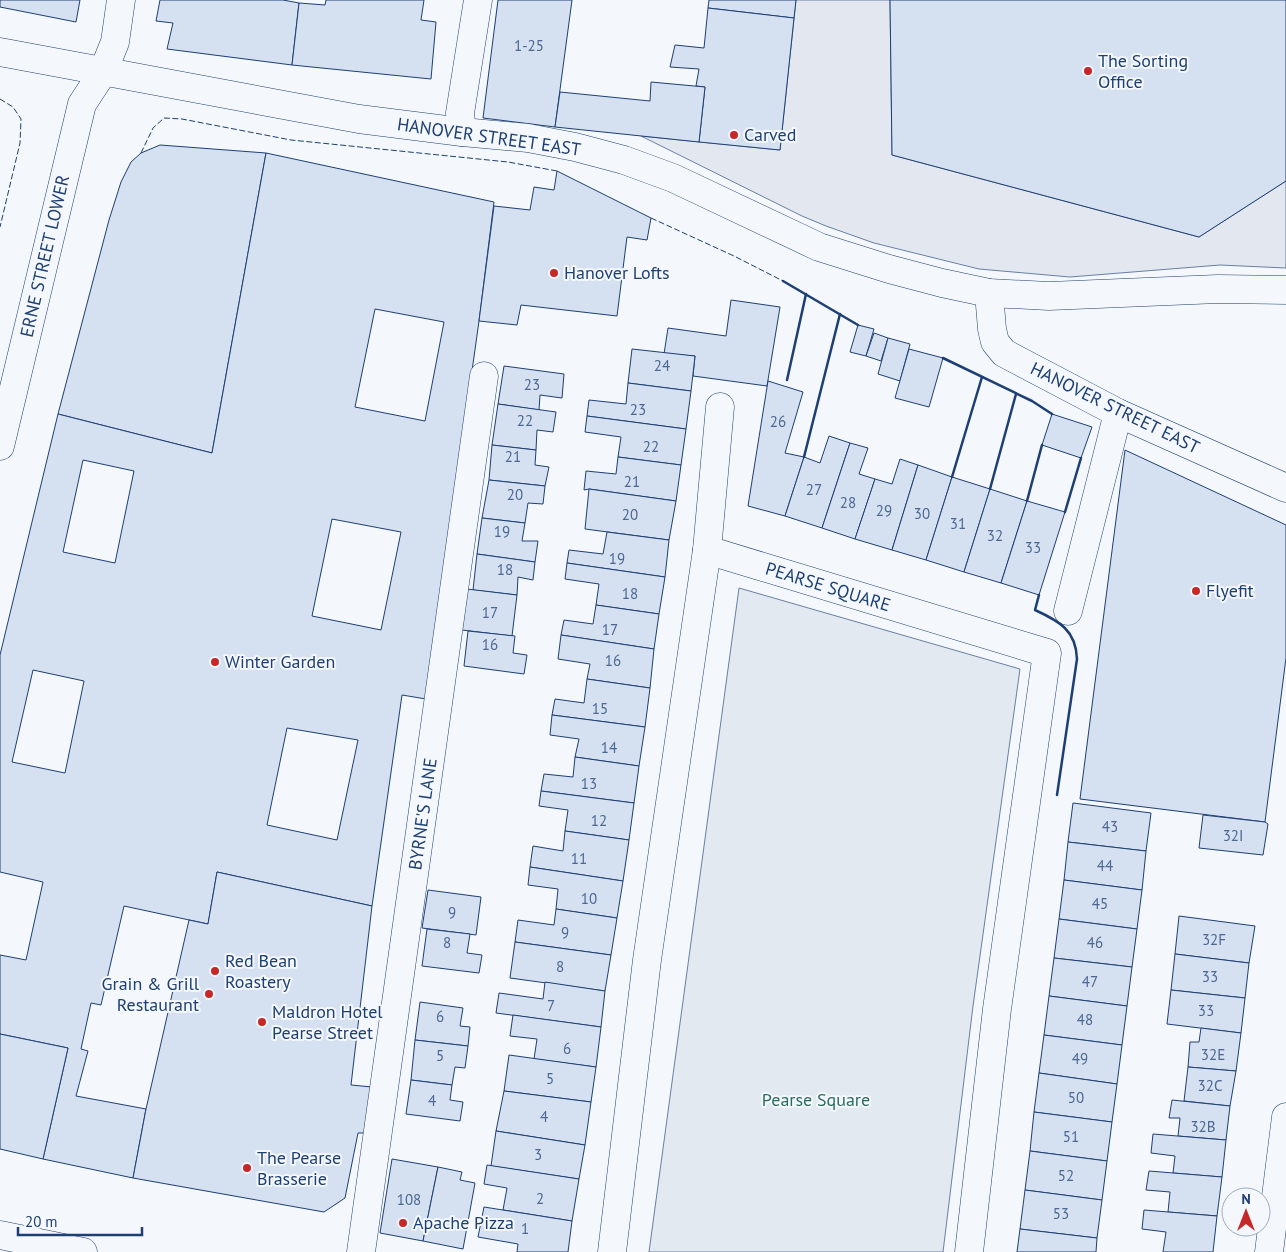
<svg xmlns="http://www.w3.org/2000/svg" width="1286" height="1252" viewBox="0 0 1286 1252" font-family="'PT Sans',sans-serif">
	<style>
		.green { fill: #e3e9f0; stroke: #687fa3 }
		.parking { fill: #e3e8f0; stroke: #687fa3 }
		.building { fill: #d5e0f0; stroke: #1d3f73; fill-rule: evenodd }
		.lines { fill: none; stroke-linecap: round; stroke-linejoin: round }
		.minor-casing { stroke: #1d3f73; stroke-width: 29 }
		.major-casing { stroke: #1d3f73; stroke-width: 29 }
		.minor { stroke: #f4f7fb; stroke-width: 28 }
		.major { stroke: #f4f7fb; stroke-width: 28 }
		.fence { stroke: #1d3f73; stroke-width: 1; stroke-dasharray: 6 2.5; stroke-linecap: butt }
		.wall { stroke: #1d3f73; stroke-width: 2.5 }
		.poi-dot { fill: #c62828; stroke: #f4f7fb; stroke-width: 2 }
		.labels { text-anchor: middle; stroke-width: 4; stroke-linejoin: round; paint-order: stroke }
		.number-label { font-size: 15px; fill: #4b6792 }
		.poi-label { font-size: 18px; fill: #1d3f73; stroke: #f4f7fb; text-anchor: start }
		.street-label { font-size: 18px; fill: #1d3f73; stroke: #f4f7fb }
		.park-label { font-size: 18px; fill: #2c6c60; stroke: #f4f7fb }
	</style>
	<rect width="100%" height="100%" fill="#f4f7fb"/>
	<path class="green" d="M739,588L1020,669L973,1006L943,1252H649Z"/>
	<path class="parking" d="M796,0H890L892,155L1199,237L1286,181V268L1220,265L1070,277L979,269L874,243L826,226L802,216L641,136L780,150Z"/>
	<g class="building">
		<path d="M0,0H80L76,22L0,7Z"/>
		<path d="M160,0H283L299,3L292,65L167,49L173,23L156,21Z"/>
		<path d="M326,0H424L421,20L436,22L431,79L292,65L299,3L325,5Z"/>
		<path d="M498,0H572L555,127L483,118Z"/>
		<path d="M709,0H796L794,18L708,8Z"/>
		<path d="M890,0H1286V181L1199,237L892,155Z"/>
		<path d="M708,8L794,18L780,150L699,142L705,87L696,86L699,69L670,67L675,45L704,48Z"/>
		<path d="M651,82L705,87L699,142L555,127L560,92L650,101Z"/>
		<path d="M160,145L266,153L212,453L58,414L109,220L121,182L131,162L141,153Z"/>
		<path d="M266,153L494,202L479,321L426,699L402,695L372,906L217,872L208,924L124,906L101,1005L91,1003L81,1049L88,1051L76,1096L146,1109L133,1178L43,1159L68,1048L0,1034V955L26,960L43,882L0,872V655L58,414L212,453ZM375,309L444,322L425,421L355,407ZM83,460L134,471L115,563L63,552ZM332,519L401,532L381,630L312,616ZM33,670L84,681L65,773L12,762ZM287,728L358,740L337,840L267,825Z"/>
		<path d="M557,171L651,218L647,240L627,237L617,316L521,305L517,325L479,321L494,206L530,210L534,187L554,190Z"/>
		<path d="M731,300L780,307L767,386L693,376L695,356L664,354L668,328L726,336Z"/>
		<path d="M858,325L874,329L866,356L850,352Z"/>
		<path d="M874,333L888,338L881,361L866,356Z"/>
		<path d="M888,338L910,344L900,381L878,374Z"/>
		<path d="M632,349L695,356L691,391L628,383Z"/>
		<path d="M909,349L943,358L929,407L895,398Z"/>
		<path d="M504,366L564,374L562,398L540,395L539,410L498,404Z"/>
		<path d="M768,381L803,392L785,453L804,457L785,516L748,506Z"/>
		<path d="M628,383L691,391L686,429L587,416L589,400L626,404Z"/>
		<path d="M498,404L556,412L553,432L537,430L536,450L492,445Z"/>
		<path d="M1052,414L1092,427L1081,458L1042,445Z"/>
		<path d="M587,416L686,429L681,465L618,457L621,437L585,432Z"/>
		<path d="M829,436L850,443L822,528L785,516L804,457L820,463Z"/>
		<path d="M850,443L868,448L859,474L875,479L855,539L822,528Z"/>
		<path d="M492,445L536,450L535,465L549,467L545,486L489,480Z"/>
		<path d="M1125,450L1286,525V658L1265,822L1080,799Z"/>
		<path d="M618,457L681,465L676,501L589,489L584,490L586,471L616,474Z"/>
		<path d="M900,459L918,465L892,550L855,539L875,479L892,484Z"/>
		<path d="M918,465L952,477L926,560L892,550Z"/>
		<path d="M952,477L990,489L964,572L926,560Z"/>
		<path d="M489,480L545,486L543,504L528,503L525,523L482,518Z"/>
		<path d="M589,489L676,501L669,540L585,529Z"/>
		<path d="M990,489L1027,501L1001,583L964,572Z"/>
		<path d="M1027,501L1065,512L1039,595L1001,583Z"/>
		<path d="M482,518L525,523L522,541H538L535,562L477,554Z"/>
		<path d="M607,532L669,540L665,577L567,563L569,550L603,554Z"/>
		<path d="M477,554L535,562L533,580L518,577L517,595L473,590Z"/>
		<path d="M567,563L665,577L659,614L596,605L599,584L565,579Z"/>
		<path d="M467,589L517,595L512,636L462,630Z"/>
		<path d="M596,605L659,614L654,649L561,635L564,620L593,624Z"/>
		<path d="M468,631L515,636L513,653L527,655L524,674L464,666Z"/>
		<path d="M561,635L654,649L650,688L587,679L590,664L558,659Z"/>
		<path d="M587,679L650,688L645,727L552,715L555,699L584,703Z"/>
		<path d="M552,715L645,727L639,766L575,757L579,739L550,735Z"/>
		<path d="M575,757L639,766L634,803L541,791L544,774L573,777Z"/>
		<path d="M541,791L634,803L629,840L565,831L568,810L539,806Z"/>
		<path d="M1073,803L1151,813L1146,851L1068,842Z"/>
		<path d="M1203,815L1265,822L1268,824L1263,855L1199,848Z"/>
		<path d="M565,831L629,840L623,881L530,867L533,846L563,851Z"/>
		<path d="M1068,842L1146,851L1142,890L1064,880Z"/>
		<path d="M530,867L623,881L617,918L556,909L558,889L528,885Z"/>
		<path d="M217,872L372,906L351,1085L372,1087L365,1133H358L345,1198L324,1212L133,1178L146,1109L189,920L208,924Z"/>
		<path d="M1064,880L1142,890L1137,929L1059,919Z"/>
		<path d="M428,890L481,897L476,935L422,928Z"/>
		<path d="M556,909L617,918L611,955L515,942L518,920L554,925Z"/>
		<path d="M1179,916L1255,926L1249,963L1175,954Z"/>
		<path d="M1059,919L1137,929L1132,967L1054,958Z"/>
		<path d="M427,929L470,934L467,953L482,955L479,973L422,966Z"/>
		<path d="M515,942L611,955L605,991L510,978Z"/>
		<path d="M1175,954L1249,963L1245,998L1171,990Z"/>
		<path d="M1054,958L1132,967L1127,1006L1049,996Z"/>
		<path d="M545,982L605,991L601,1027L496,1013L499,993L543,999Z"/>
		<path d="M1171,990L1245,998L1241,1033L1167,1024Z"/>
		<path d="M1049,996L1127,1006L1122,1045L1044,1035Z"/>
		<path d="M420,1002L463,1008L460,1026L470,1027L468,1046L415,1040Z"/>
		<path d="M513,1015L601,1027L596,1067L534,1059L537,1039L510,1036Z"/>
		<path d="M1201,1028L1241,1033L1236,1071L1188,1067L1190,1042H1199Z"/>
		<path d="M0,1034L68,1048L43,1159L0,1149Z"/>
		<path d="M1044,1035L1122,1045L1117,1084L1039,1073Z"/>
		<path d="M415,1040L468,1046L465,1068L455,1067L452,1085L411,1080Z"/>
		<path d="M509,1055L596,1067L591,1102L504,1091Z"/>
		<path d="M1188,1067L1236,1071L1230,1106L1184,1101Z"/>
		<path d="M1039,1073L1117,1084L1112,1122L1034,1112Z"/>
		<path d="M411,1080L452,1085L450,1100L463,1102L460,1121L406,1114Z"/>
		<path d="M504,1091L591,1102L585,1145L496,1131Z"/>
		<path d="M1172,1100L1230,1106L1226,1140L1178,1136L1180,1118H1169Z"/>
		<path d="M1034,1112L1112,1122L1107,1161L1030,1151Z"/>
		<path d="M496,1131L585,1145L579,1179L491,1166Z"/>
		<path d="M1153,1134L1226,1140L1222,1177L1173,1173L1175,1156L1151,1153Z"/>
		<path d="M1030,1151L1107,1161L1102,1200L1025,1190Z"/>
		<path d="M392,1159L438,1167L423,1241L380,1233Z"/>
		<path d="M487,1165L579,1179L572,1221L503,1210L507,1188L484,1184Z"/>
		<path d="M438,1167L462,1172L460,1180L475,1183L463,1249L423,1241Z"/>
		<path d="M1149,1171L1222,1177L1217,1216L1168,1212L1170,1192L1146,1190Z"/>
		<path d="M1025,1190L1102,1200L1097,1238L1020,1229Z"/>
		<path d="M484,1207L572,1221L568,1252H517L518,1244L478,1237Z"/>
		<path d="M1144,1210L1217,1216L1213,1252H1163L1166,1232L1142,1229Z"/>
		<path d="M1020,1229L1097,1238L1096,1252H1017Z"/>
	</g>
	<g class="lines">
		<defs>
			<g id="minor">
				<path d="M0,52L359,119L462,132L528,138L575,147L624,160L673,178L819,247L889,269L942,283L989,293L1049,296L1218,289L1286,290"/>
				<path d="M462,132L460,113L478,0"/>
				<path d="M989,293L992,329L995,342L1004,353L1118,413L1286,488"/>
				<path d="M0,446L82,104L103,72L115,42L121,0"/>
				<path d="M707,550L1047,653L997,1009L969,1252"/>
				<path d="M1068,611L1118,413"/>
				<path d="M361,1252L484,376"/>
				<path d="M612,1252L647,960L707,550L720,407"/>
			</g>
			<g id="major">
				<path d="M0,1235L83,1252"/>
				<path d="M1269,1252L1286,1117"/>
			</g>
		</defs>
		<use href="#minor" class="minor-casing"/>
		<use href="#major" class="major-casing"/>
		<use href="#minor" class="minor"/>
		<use href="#major" class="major"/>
		<g class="fence">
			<path d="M0,99L13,107L21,119L20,143L0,227"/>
			<path d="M141,153L153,128L164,118L182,119L291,140L508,162L557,171"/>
			<path d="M651,218L734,256L783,281"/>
		</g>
		<g class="wall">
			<path d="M783,281L858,325"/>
			<path d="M943,358L1032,401L1052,414"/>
			<path d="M787,380L806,294"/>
			<path d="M804,457L840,314"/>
			<path d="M952,477L982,377"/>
			<path d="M990,489L1016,394"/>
			<path d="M1027,501L1042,445"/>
			<path d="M1065,512L1081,458"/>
			<path d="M1039,595L1035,610C1059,621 1076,630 1077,659L1057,795"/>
		</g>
	</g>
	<g class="poi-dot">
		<circle cx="1088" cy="71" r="5"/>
		<circle cx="734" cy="135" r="5"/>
		<circle cx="554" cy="273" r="5"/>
		<circle cx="1196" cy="591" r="5"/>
		<circle cx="215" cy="662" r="5"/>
		<circle cx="215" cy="971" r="5"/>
		<circle cx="209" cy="994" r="5"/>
		<circle cx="262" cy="1022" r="5"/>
		<circle cx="247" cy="1168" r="5"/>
		<circle cx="403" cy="1223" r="5"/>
	</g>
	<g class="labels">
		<g class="number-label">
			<text x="529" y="51">1-25</text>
			<text x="662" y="371">24</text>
			<text x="532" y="390">23</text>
			<text x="638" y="415">23</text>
			<text x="525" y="426">22</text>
			<text x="778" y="427">26</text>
			<text x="651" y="452">22</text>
			<text x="513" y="462">21</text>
			<text x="632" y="487">21</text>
			<text x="814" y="495">27</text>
			<text x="515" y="500">20</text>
			<text x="848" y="508">28</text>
			<text x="884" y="516">29</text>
			<text x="922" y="519">30</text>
			<text x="630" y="520">20</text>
			<text x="958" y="529">31</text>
			<text x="502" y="537">19</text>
			<text x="995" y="541">32</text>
			<text x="1033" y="553">33</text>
			<text x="617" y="564">19</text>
			<text x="505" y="575">18</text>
			<text x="630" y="599">18</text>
			<text x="490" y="618">17</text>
			<text x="610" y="635">17</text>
			<text x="490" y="650">16</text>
			<text x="613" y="666">16</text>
			<text x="600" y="714">15</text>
			<text x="609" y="753">14</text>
			<text x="589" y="789">13</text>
			<text x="599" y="826">12</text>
			<text x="1110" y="832">43</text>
			<text x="1233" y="841">32I</text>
			<text x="579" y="864">11</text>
			<text x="1105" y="871">44</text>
			<text x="589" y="904">10</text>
			<text x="1100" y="909">45</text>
			<text x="452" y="918">9</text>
			<text x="565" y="938">9</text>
			<text x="1214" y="945">32F</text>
			<text x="447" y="948">8</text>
			<text x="1095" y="948">46</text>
			<text x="560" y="972">8</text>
			<text x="1210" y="982">33</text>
			<text x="1090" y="987">47</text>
			<text x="551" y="1011">7</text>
			<text x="1206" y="1016">33</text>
			<text x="440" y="1022">6</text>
			<text x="1085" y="1025">48</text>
			<text x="567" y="1054">6</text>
			<text x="1213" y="1060">32E</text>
			<text x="440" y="1061">5</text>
			<text x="1080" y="1064">49</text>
			<text x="550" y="1084">5</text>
			<text x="1210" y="1091">32C</text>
			<text x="1076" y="1103">50</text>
			<text x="432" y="1106">4</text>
			<text x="544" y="1122">4</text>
			<text x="1203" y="1132">32B</text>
			<text x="1071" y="1142">51</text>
			<text x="538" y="1160">3</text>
			<text x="1066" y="1181">52</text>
			<text x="540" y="1204">2</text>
			<text x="409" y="1205">108</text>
			<text x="1061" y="1219">53</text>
			<text x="525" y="1234">1</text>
		</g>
		<g class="poi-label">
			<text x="1098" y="67">The Sorting<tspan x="1098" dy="21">Office</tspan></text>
			<text x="744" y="141">Carved</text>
			<text x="564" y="279">Hanover Lofts</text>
			<text x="1206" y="597">Flyefit</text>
			<text x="225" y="668">Winter Garden</text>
			<text x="225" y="967">Red Bean<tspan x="225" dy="21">Roastery</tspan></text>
			<text x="199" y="990" text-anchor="end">Grain &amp; Grill<tspan x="199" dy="21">Restaurant</tspan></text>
			<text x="272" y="1018">Maldron Hotel<tspan x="272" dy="21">Pearse Street</tspan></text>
			<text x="257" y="1164">The Pearse<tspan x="257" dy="21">Brasserie</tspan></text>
			<text x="413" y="1229">Apache Pizza</text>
		</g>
		<g class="street-label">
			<text transform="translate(489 137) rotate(8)" y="6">HANOVER STREET EAST</text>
			<text transform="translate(45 256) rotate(-77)" y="6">ERNE STREET LOWER</text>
			<text transform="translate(1115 408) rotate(26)" y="6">HANOVER STREET EAST</text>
			<text transform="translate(828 587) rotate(17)" y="6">PEARSE SQUARE</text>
			<text transform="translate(423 814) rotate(-82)" y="6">BYRNE'S LANE</text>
		</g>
		<g class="park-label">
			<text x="816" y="1106">Pearse Square</text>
		</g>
	</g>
	<g transform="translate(1246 1212)"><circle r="24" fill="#f4f7fb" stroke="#9eadc5"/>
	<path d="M0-4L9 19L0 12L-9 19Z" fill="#c62828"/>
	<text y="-8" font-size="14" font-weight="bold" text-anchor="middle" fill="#1d3f73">N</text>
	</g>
	<path d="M18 1227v8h124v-8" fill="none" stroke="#1d3f73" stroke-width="2.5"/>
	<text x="25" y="1227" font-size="15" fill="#1d3f73" stroke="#f4f7fb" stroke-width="4" paint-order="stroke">20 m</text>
</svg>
